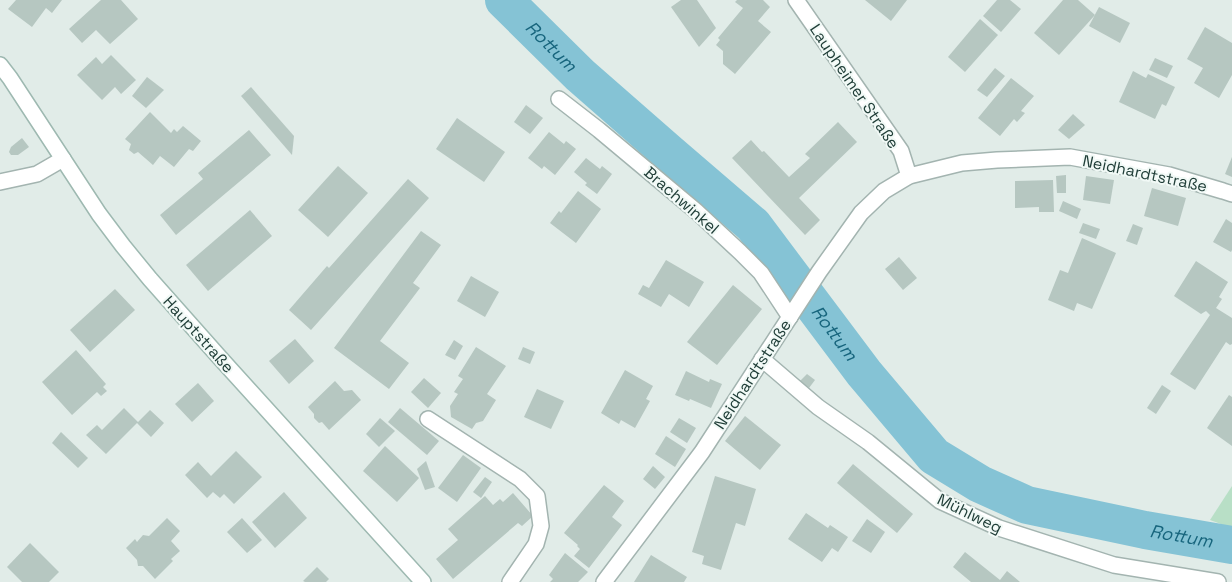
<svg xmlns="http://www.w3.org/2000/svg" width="1232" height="582" viewBox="0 0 1232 582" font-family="'Space Grotesk',sans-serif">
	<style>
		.green { fill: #b8dfc6 }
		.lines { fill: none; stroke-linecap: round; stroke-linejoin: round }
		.river { stroke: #85c3d5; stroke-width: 38 }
		.building { fill: #b6c7c1 }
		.minor-casing { stroke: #a3b4b0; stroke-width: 18 }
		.tertiary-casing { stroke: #a3b4b0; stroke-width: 18 }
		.secondary-casing { stroke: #9eb9b1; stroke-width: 18 }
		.minor { stroke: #fff; stroke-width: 15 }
		.tertiary { stroke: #fff; stroke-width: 15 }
		.secondary { stroke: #fff; stroke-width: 15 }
		.labels { text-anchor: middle; stroke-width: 4; stroke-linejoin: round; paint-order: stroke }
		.street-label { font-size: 16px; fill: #203e38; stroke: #f1f9f6 }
		.water-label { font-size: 18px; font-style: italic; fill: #17657d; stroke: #f1f9f6 }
	</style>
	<rect width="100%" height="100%" fill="#e1ece8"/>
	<path class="green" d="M1232,486V528L1210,520Z"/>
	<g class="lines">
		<path class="river" id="s1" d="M504,0L580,75L668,152L753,225L864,373L934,456L980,484L1027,505L1145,530L1232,545"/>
	</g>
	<g class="building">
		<path d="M16,0H62L52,13L46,8L32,27L8,9Z"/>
		<path d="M101,0H121L138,19L110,44L96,30L82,43L69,29Z"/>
		<path d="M681,0H697L716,28L699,47L671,7Z"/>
		<path d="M737,0H763L770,7L758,21L771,32L735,74L723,64V51L716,45L720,40L718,38L743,8L735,2Z"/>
		<path d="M865,0H907L891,21Z"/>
		<path d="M997,0H1010L1021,9L1001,32L983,16Z"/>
		<path d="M1063,0H1078L1095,15L1059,55L1034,33Z"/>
		<path d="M1099,7L1130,23L1120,43L1089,26Z"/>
		<path d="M980,19L998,35L965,72L948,57Z"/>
		<path d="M1205,27L1232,43V75L1219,98L1194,83L1203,68L1187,59Z"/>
		<path d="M111,55L136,80L121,94L115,87L102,100L77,75L96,57L102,64Z"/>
		<path d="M1155,58L1173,66L1167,78L1149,70Z"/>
		<path d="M995,68L1005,76L987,97L977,90Z"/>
		<path d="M1133,71L1146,78L1148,74L1175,87L1166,106L1162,104L1155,119L1119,102Z"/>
		<path d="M147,77L164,90L146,108L132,96Z"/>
		<path d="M1011,78L1034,96L1021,111L1025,113L1017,122L1014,119L1000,136L978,118Z"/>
		<path d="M251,87L294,136L292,155L241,96Z"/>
		<path d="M526,105L543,118L530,134L514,122Z"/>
		<path d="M150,112L171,133L174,129L177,132L183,126L201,141L193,151L189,149L174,167L160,156L153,165L138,152L134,154L129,150L131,144L125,139Z"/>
		<path d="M1073,114L1085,125L1069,139L1058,130Z"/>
		<path d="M457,118L505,152L484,182L436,149Z"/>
		<path d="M838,122L857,142L799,198L820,220L805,235L732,158L751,140L762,152L764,151L789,177L810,158L805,154Z"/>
		<path d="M249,130L271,155L176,235L160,215L203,179L198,173Z"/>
		<path d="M549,132L564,144L566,141L576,149L555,175L544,166L542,169L528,158Z"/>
		<path d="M22,138L29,147L18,155H11L9,152L11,147Z"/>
		<path d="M1232,157V177L1225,174Z"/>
		<path d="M586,158L600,169L602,166L612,174L597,194L585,185L587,183L574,172Z"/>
		<path d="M338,166L368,193L328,237L298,210Z"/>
		<path d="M1066,175V193H1057L1056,176Z"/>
		<path d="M1086,176L1114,180L1110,204L1083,200Z"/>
		<path d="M408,179L429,198L311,330L289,310L327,266L329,268Z"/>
		<path d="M1053,180L1054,212H1039V207L1015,208V181Z"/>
		<path d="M1152,188L1186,198L1178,226L1144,216Z"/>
		<path d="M578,191L601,209L576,243L550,223L559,211L561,213Z"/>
		<path d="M1063,201L1081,209L1077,219L1059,211Z"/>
		<path d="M250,210L272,236L208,291L186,265Z"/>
		<path d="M1226,219L1232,223V250L1231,252L1213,242Z"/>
		<path d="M1083,223L1100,229L1096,239L1079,233Z"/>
		<path d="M1133,224L1143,228L1137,245L1126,241Z"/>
		<path d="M421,231L441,245L413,283L420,288L380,341L409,363L389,389L334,348Z"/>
		<path d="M1082,238L1116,253L1092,309L1077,303L1074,311L1048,300L1060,270L1068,273Z"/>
		<path d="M899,257L917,278L903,290L885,269Z"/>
		<path d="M666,260L704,282L689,307L669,294L661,307L638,294L643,285L649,288Z"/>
		<path d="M1196,261L1228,282L1219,297L1222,299L1216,308L1232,318V344L1230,345L1226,342L1195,390L1170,374L1210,315L1206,311L1201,314L1174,296Z"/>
		<path d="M471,276L499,292L485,317L457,301Z"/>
		<path d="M733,285L762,309L717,365L687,342Z"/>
		<path d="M115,289L135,310L90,352L70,330Z"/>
		<path d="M295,339L314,361L289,384L269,361Z"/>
		<path d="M454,340L463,346L455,360L445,355Z"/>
		<path d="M476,347L506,366L487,394L496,400L483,421L476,423L472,429L451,417L450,406L458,394L454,392L463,379L458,376Z"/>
		<path d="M523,347L535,352L530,364L518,359Z"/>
		<path d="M76,350L106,384L103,387L107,391L101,396L97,392L72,415L42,382Z"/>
		<path d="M625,370L653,386L646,399L650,401L635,428L621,420L619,424L601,413Z"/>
		<path d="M686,371L709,382L710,379L722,384L711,408L690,399L689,401L675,395Z"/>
		<path d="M807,374L815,380L809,388L800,381Z"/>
		<path d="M424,378L441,393L428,408L411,392Z"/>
		<path d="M335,381L344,391L352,390L361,400L329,430L322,422L319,423L314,418V414L308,407Z"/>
		<path d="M198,383L214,401L192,422L175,404Z"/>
		<path d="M1162,385L1171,391L1156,414L1147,408Z"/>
		<path d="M537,389L564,401L551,429L524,417Z"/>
		<path d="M1229,395L1232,397V446L1207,428Z"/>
		<path d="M124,408L138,422L150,410L164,423L151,437L137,423L106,454L86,435L97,425L102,430Z"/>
		<path d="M400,408L439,441L427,455L388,422Z"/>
		<path d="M745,416L781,445L760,470L725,441Z"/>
		<path d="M380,418L395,431L379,447L366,434Z"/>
		<path d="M679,418L696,428L687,443L670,432Z"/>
		<path d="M61,432L88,458L78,468L52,443Z"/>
		<path d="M666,436L686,449L675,467L655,454Z"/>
		<path d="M385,446L419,478L397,502L363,471Z"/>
		<path d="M236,451L262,477L234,504L224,494L220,498L213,492L207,498L185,475L198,462L211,476Z"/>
		<path d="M463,455L481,468L457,502L438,488Z"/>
		<path d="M426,461L435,487L425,490L417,469Z"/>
		<path d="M853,464L913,514L897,533L837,483Z"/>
		<path d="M653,466L665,477L655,489L643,479Z"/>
		<path d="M715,476L756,489L745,526L736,523L721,570L702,564L704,556L692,552Z"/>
		<path d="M485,477L492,482L481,498L473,492Z"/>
		<path d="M604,485L624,501L612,517L622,525L589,568L574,556L580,549L577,546L578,545L564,533Z"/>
		<path d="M284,492L307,518L275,548L252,522Z"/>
		<path d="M513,493L533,516L522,526L518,523L453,579L436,559L458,540L448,529L485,496L493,505L500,499L503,502Z"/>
		<path d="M806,513L828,528L830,525L848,537L838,552L832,548L822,562L788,539Z"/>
		<path d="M167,518L180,531L171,541L180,551L171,559L173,561L155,579L143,566H138L137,560L126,548L135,539L137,542L143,535L149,536Z"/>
		<path d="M242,518L262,540L247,553L227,532Z"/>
		<path d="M867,519L885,532L871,553L852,541Z"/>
		<path d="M30,543L59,572L49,582H22L7,567Z"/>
		<path d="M965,552L1000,580L1007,571L1020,582H971L953,567Z"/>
		<path d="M565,553L588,572L578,582H550L553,579L549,575Z"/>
		<path d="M651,555L687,577L684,582H634Z"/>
		<path d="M317,567L329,579L326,582H305L303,581Z"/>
	</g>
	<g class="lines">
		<defs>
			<g id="minor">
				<path d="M559,99L599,130L696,211L740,252L761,273L790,317"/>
				<path d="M0,182L37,174L63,159"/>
				<path d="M762,359L818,407L868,442L940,501L999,528L1114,565L1218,582"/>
				<path d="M428,419L520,479L537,496L541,526L536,544L510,582"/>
				<path d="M604,582L702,452L819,272L861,213L884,191L909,176L962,163L997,160L1070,157L1169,175L1223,191L1232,194"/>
			</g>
			<path id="tertiary" d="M796,0L901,151L909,176"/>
			<path id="secondary" d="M0,65L10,78L99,214L123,246L150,279L221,359L423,582"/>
		</defs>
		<use href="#minor" class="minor-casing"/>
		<use href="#tertiary" class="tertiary-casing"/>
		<use href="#secondary" class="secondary-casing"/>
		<use href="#minor" class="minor"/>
		<use href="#tertiary" class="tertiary"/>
		<use href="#secondary" class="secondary"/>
	</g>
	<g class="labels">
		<g class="street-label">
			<text transform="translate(855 86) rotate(56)" y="6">Laupheimer Straße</text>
			<text transform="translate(1145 173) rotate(12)" y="6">Neidhardtstraße</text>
			<text transform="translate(682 200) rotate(41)" y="6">Brachwinkel</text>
			<text transform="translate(199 334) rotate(48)" y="6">Hauptstraße</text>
			<text transform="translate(752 374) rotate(-57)" y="6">Neidhardtstraße</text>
			<text transform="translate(970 513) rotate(26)" y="6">Mühlweg</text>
		</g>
		<g class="water-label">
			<text dy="6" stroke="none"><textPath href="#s1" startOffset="66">Rottum</textPath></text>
			<text dy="6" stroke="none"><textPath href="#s1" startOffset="471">Rottum</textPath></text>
			<text dy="6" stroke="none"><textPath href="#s1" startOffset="892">Rottum</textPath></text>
		</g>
	</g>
</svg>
